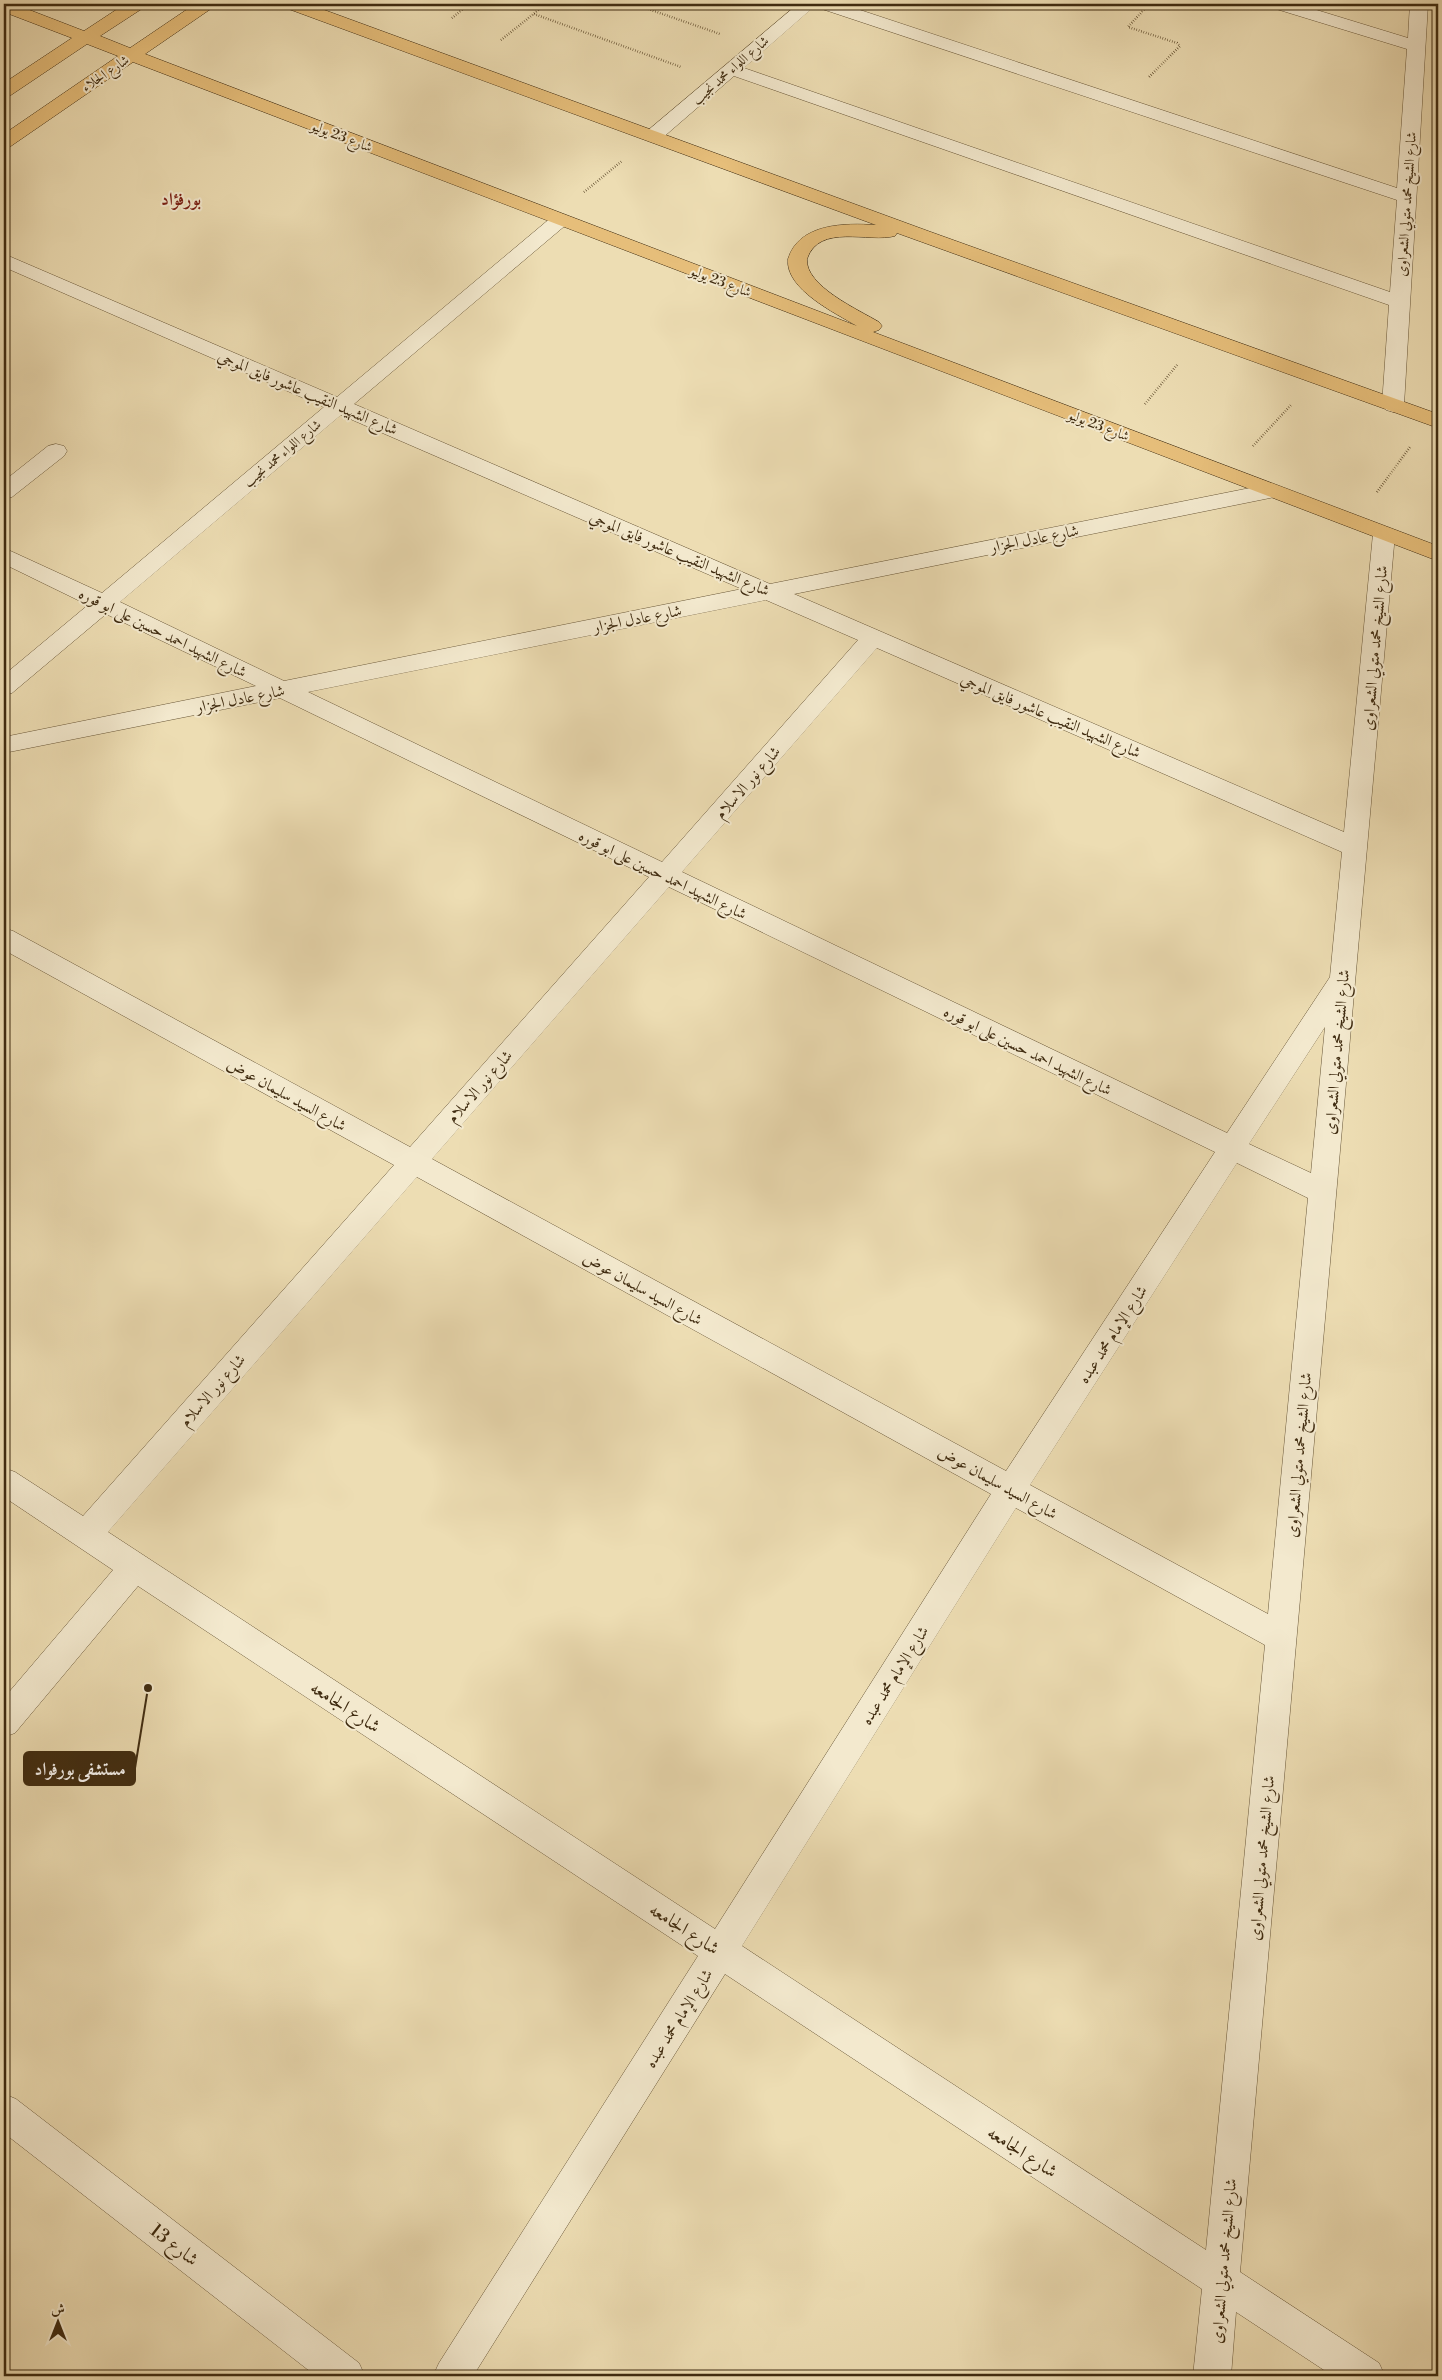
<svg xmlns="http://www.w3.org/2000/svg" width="1442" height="2380" viewBox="0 0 1442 2380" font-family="'Libre Bodoni',Amiri,serif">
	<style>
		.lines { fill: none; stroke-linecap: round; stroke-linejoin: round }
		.minor-casing { stroke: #6a5839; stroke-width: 1 }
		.major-casing { stroke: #3f2b10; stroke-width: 1 }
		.path { stroke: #3f2b10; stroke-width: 2.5; stroke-dasharray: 0.5 2; stroke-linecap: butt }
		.minor { fill: #f3e9ce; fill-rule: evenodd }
		.major { fill: #e6be7a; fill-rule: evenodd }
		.labels { text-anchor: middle; stroke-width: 4; stroke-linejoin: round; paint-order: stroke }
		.far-street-label { font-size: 14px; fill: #3f2b10; stroke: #f3e9ce }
		.street-label { font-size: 16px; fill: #3f2b10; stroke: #f3e9ce }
		.far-district-label { font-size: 18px; font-weight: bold; fill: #7a1f14; stroke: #f3e9ce }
		.near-street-label { font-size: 19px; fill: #3f2b10; stroke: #f3e9ce }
		.leader { fill: none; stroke: #3f2b10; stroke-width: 2 }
		.callout-dot { fill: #3f2b10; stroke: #f3e9ce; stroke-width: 2 }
		.callout { fill: #3f2b10; stroke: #3f2b10; stroke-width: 2 }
		.callout-label { font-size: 18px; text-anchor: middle; font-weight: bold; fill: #fff }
	</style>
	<rect width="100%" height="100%" fill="#edddb3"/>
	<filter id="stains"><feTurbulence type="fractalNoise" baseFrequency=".004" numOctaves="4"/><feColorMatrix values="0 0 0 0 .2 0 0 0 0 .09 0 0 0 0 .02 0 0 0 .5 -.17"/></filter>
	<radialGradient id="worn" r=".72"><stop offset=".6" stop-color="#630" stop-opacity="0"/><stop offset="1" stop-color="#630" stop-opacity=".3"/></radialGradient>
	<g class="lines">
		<defs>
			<g id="minor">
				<path d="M798,4H842L1397,188L1407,49L1273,8L1270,4H1297L1408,38L1410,4H1428L1404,405L1400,410L1393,412L1386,410L1382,405L1389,305L734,76L660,140H646L644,136L646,132ZM816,5L819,8L1397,200L1390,292L744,68Z"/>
				<path d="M560,214L567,216L570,220L567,224L354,404L770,584L1270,484L1278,486L1281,491L1278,496L1270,498L794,594L1344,832L1373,534L1376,529L1384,527L1392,529L1395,534L1240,2272L1379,2363L1385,2376H1333L1236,2312L1231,2376H1193L1202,2289L725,1974L473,2376H433L439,2363L698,1956L138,1586L15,1733L4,1737V1698L113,1570L4,1497V1468L15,1472L83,1516L394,1165L4,950V928L13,931L410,1147L649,877L280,698L4,753V737L256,686L106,614L12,693L4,695V675L88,605L4,564V548L102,593L324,407L4,267V254L337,397L553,216ZM341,415L742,589L284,681L120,602ZM766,600L858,640L662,862L308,692ZM877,648L1342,852L1330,977L1227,1133L682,872ZM669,887L1215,1152L1006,1471L432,1159ZM1325,1027L1311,1173L1249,1144ZM1237,1163L1308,1198L1268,1614L1030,1485ZM417,1177L991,1494L715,1929L108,1532ZM1016,1508L1265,1645L1206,2250L742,1946Z"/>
				<path d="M56,444L64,446L67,451L64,456L12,497L4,499V481L48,446Z"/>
				<path d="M4,2094L16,2099L359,2363L365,2376H316L4,2133Z"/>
			</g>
			<path id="major" d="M4,4H14L84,31L125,4H146L143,8L100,36L130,48L195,4H215L212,8L145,54L857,326C835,313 785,289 788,259C799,223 845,223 876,225L286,8L283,4H308L928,231L1438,414V428L897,233L895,236C869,243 819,223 807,259C805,286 859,310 879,322L882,326L879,330L873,332L1438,546V561L133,62L11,146L4,148V134L118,56L87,44L11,95L4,96V83L72,38L4,12Z"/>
		</defs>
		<use href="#minor" class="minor-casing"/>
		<use href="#major" class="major-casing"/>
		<g class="path">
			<path d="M634,4L720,34"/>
			<path d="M1149,4L1128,27L1177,43L1180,46L1149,77"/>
			<path d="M534,14L681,67"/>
			<path d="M452,18L469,4"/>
			<path d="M501,40L546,4"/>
			<path d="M584,192L622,161"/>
			<path d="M1145,404L1177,365"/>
			<path d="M1253,446L1291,405"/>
			<path d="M1377,492L1410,447"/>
		</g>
		<use href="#minor" class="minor"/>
		<use href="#major" class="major"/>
	</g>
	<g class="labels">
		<g class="far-street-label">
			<text transform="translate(730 70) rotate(-41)" y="5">شارع اللواء محمد نجيب</text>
			<text transform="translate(105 73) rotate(-34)" y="5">شارع الجلاء</text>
			<text transform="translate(342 136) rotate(21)" y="5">شارع 23 يوليو</text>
			<text transform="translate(1406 204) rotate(-86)" y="5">شارع الشيخ محمد متولي الشعراوى</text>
			<text transform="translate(721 281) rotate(21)" y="5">شارع 23 يوليو</text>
			<text transform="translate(1099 425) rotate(21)" y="5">شارع 23 يوليو</text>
			<text transform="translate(282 453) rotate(-40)" y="5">شارع اللواء محمد نجيب</text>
		</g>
		<g class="street-label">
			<text transform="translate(308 392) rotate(23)" y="6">شارع الشهيد النقيب عاشور فايق الموجي</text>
			<text transform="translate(1034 538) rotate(-11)" y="6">شارع عادل الجزار</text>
			<text transform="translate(680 553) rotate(23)" y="6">شارع الشهيد النقيب عاشور فايق الموجي</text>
			<text transform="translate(637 618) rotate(-11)" y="6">شارع عادل الجزار</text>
			<text transform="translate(163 632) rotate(26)" y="6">شارع الشهيد احمد حسين على ابو قوره</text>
			<text transform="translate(1374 648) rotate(-85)" y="6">شارع الشيخ محمد متولي الشعراوى</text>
			<text transform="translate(240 698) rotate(-11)" y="6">شارع عادل الجزار</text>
			<text transform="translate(1051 715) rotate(23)" y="6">شارع الشهيد النقيب عاشور فايق الموجي</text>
			<text transform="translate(747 782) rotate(-49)" y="6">شارع نور الاسلام</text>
			<text transform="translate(663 874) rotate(26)" y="6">شارع الشهيد احمد حسين على ابو قوره</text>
			<text transform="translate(1028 1050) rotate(26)" y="6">شارع الشهيد احمد حسين على ابو قوره</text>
			<text transform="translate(1336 1052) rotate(-85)" y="6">شارع الشيخ محمد متولي الشعراوى</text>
			<text transform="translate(479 1086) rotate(-49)" y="6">شارع نور الاسلام</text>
			<text transform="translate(287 1094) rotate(29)" y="6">شارع السيد سليمان عوض</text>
			<text transform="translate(643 1288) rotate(29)" y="6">شارع السيد سليمان عوض</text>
			<text transform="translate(1112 1334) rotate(-57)" y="6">شارع الإمام محمد عبده</text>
			<text transform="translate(212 1390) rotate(-49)" y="6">شارع نور الاسلام</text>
			<text transform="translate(1298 1455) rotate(-85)" y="6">شارع الشيخ محمد متولي الشعراوى</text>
			<text transform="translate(998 1482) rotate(29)" y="6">شارع السيد سليمان عوض</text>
			<text transform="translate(894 1675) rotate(-58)" y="6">شارع الإمام محمد عبده</text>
			<text transform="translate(1261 1858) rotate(-85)" y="6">شارع الشيخ محمد متولي الشعراوى</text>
			<text transform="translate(678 2018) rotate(-58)" y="6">شارع الإمام محمد عبده</text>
			<text transform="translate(1223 2261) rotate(-85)" y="6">شارع الشيخ محمد متولي الشعراوى</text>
		</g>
		<g class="far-district-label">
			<text x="181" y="205">بورفؤاد</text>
		</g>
		<g class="near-street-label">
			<text transform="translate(346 1706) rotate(33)" y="7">شارع الجامعه</text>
			<text transform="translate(685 1928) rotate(33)" y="7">شارع الجامعه</text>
			<text transform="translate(1023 2151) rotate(33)" y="7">شارع الجامعه</text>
			<text transform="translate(175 2244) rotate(38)" y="7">شارع 13</text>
		</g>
	</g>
	<path class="leader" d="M148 1688L135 1768"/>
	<circle class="callout-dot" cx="148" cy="1688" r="5"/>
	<rect class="callout" x="24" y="1752" width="111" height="33" rx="5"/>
	<g class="callout-label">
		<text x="80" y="1775">مستشفى بورفواد</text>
	</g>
	<rect width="1442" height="2380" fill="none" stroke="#edddb3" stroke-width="20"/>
	<rect x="5" y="5" width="1432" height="2370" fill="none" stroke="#3f2b10" stroke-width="2.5"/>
	<rect x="10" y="10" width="1422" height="2360" fill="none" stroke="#3f2b10"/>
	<g transform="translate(58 2322)" stroke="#f3e9ce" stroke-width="4" paint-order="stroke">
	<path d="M0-4L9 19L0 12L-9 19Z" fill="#3f2b10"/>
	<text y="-8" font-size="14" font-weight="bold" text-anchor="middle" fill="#3f2b10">ش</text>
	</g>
	<rect width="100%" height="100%" filter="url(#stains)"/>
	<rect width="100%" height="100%" fill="url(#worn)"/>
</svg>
